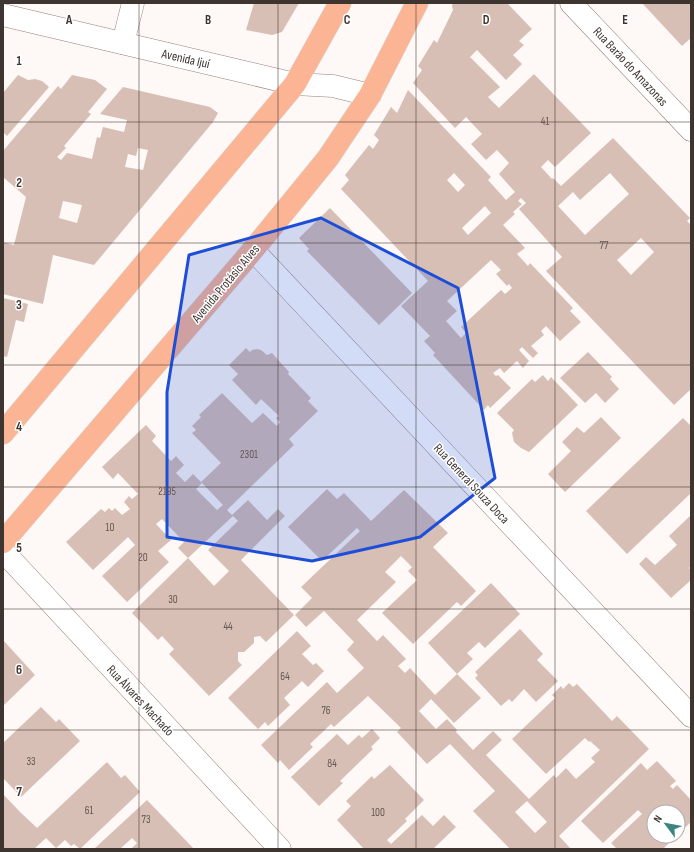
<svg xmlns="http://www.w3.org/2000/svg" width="694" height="852" viewBox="0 0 694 852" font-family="'Sofia Sans Condensed',sans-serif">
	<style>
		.building { fill: #d7bfb5; fill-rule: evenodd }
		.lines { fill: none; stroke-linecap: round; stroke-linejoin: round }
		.minor-casing { stroke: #978178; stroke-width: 23 }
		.tertiary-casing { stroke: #978178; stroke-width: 23 }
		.primary-casing { stroke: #d8d7d6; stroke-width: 23 }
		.minor { stroke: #fff; stroke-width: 22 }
		.tertiary { stroke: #fff; stroke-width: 22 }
		.primary { stroke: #fbb595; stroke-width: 22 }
		.marked { fill: #1d4ed8; fill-opacity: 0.2; stroke: #1d4ed8; stroke-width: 3; stroke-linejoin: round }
		.grid { fill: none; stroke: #3e3531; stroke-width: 1; stroke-opacity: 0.55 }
		.labels { text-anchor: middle; stroke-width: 3; stroke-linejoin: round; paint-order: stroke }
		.number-label { font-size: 11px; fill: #645852 }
		.street-label { font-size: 13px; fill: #3e3531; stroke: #fff }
		.grid-label { font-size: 13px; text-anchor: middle; font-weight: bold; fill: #3e3531; stroke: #fff; stroke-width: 3; stroke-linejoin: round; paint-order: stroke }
	</style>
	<rect width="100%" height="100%" fill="#fef9f6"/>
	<g class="building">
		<path d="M254,3H299L282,32L272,35L246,30Z"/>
		<path d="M453,3H507L532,29L519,41L524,45L513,55L522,64L506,80L477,50L470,57L500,87L488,97L499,108L534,74L591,133L555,167L548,160L541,167L552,179L553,178L561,186L613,138L690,218L687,221L691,225V389L674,405L546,271L562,257L519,209L526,203L521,198L518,201L522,204L513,212L515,214L503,225L525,248L517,254L528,266L530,263L573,308L570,311L581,322L560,341L546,326L541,331L544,335L531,346L538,353L533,358L522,347L519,350L529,361L523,368L517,361L504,373L500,368L493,373L496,376L498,375L511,388L490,408L488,405L484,410L433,355L435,353L424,341L430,336L401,306L428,281L341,189L349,180L345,175L369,145L373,149L379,140L374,135L391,107L397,113L408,90L491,177L488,180L506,200L515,192L499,174L509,163L497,150L486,160L471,144L482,134L466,117L455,128L413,83L422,70L418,66L434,40L437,43L453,10L452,6ZM454,173L465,185L458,192L447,180ZM610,173L629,194L585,235L558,206L573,192L580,200ZM485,206L491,213L468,235L462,228ZM641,238L654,252L631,275L617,260ZM491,260L501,270L496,274L507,286L509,284L512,288L505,294L501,290L461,327L466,333L461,338L446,321L457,311L447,301Z"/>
		<path d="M642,3H691V38L682,46Z"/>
		<path d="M18,75L28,80L35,79L42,81L49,87L7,136L3,132V93Z"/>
		<path d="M72,75L95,80L107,89L88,112L91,114L64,146L66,148L57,157L61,160L67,153L92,159L97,137L100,138L103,127L124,132L127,120L100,114L123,87L210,107L218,113L213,122L94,265L53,255L43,304L3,294V242L14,245L26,197L3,177V151L58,86L61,89ZM138,148L148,150L143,170L125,167L128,154L136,156ZM63,201L82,205L77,223L59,218Z"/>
		<path d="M330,208L412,293L379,325L307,251L309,249L299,238Z"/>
		<path d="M3,298L28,304L24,322L16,320L7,357L3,356Z"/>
		<path d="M246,348L250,352L252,350L257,349L261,350L267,355L272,353L289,372L288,374L311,398L308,401L318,411L289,439L294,445L227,510L232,515L248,500L267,520L278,509L285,516L241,560L294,615L266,642L260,636L254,637V643L244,652H238V661L242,665L209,696L169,654L174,649L162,636L158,640L132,613L188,558L214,586L229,571L208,550L238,521L233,516L188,558L178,548L184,542L162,519L156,524L171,540L158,551L169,562L127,602L102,576L135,545L128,537L93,570L66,542L101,509L105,512L109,508L112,511L115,508L122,515L130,509L124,502L129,496L132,499L138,494L118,473L113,479L102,467L146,425L156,436L152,441L171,461L176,456L184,465L176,473L185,482L193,474L201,482L221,463L192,433L196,430L192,426L201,417L199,415L222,393L252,423L263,413L277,426L280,422L276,418L279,416L261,399L256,405L232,380L238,374L229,365ZM202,483L223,505L217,510L196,489Z"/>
		<path d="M588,352L612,377L610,379L619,389L605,403L596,393L585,403L560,378Z"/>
		<path d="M543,375L548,381L551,377L578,405L529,452L521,448L514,442L512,433L514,430L497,413L532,379L535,382Z"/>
		<path d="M601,417L621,438L565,492L548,474L571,451L562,442L577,427L584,433Z"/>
		<path d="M683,418L691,426V493L627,554L586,511Z"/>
		<path d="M327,489L337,499L344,493L371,521L404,490L448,533L433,547L476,591L461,606L457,602L413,644L382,613L417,580L408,571L412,567L401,556L385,572L396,582L357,620L377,641L383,635L406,659L398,666L405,673L410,668L435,695L457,674L481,698L454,723L431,699L419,711L436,729L447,719L457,730L456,732L473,750L493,731L502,740L486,755L529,799L554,775L556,778L566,768L576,779L595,762L591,758L600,750L590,741L589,742L585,738L546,774L512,739L555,698L552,695L561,686L563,689L569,683L573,687L577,684L612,721L617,716L649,749L559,836L571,849H510L473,811L495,791L450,744L427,764L397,732L401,728L368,696L334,727L331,724L310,744L313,747L289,770L280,760L278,763L261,745L327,682L337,693L364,668L347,650L354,642L324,611L306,627L295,615L312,598L301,587L360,531L357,528L322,561L288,527ZM527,801L547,822L535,833L515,812Z"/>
		<path d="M691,515V566L689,568L691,570V580L671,598L639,564L646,557L655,565L677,545L669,536Z"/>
		<path d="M491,583L520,614L485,648L479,642L467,653L473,659L457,674L428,643Z"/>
		<path d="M520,629L543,654L537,660L558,681L536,702L524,689L512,702L509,699L501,706L475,678L478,675L475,672Z"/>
		<path d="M297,631L311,646L302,654L313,665L316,663L324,671L308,687L302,681L284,698L290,705L268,726L265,722L258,729L228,698Z"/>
		<path d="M3,640L35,675L3,706Z"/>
		<path d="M41,707L56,722L59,719L80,741L21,797L3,778V743Z"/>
		<path d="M372,729L380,738L371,747L373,749L340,781L343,783L319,806L291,777L337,734L348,745L359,735L362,738Z"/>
		<path d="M657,761L676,781L670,786L673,789L677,785L691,800V822L678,834V812H654V836H676L663,849H617L611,843L642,814L638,810L603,843L581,821L641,763L647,770Z"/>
		<path d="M107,762L121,778L125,775L140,792L80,849L74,844L71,846L65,840L56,848L46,838L34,849H3V794L20,812L37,828Z"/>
		<path d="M390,765L424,800L405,819L407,821L387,840L391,844L422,815L433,826L444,815L456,827L433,849H364L337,820L351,806L346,801L372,776L374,779Z"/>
		<path d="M147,800L194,849H131L137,843L132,838L120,849H94Z"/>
	</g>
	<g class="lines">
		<defs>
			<g id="minor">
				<path d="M123,43L133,3"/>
				<path d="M253,250L691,716"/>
				<path d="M3,551L280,849"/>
			</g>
			<g id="tertiary">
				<path d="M571,3L691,130"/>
				<path d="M3,15L295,84L333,86L370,95"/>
			</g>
			<g id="primary">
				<path d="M3,433L295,84L340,3"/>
				<path d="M3,542L253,250L328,158L370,95L417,3"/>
			</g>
		</defs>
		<use href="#minor" class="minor-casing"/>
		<use href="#tertiary" class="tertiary-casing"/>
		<use href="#primary" class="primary-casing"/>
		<use href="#minor" class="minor"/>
		<use href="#tertiary" class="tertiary"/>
		<use href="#primary" class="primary"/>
	</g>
	<path class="marked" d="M321,218L458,288L495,478L420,537L312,561L167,537V392L189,255Z"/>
	<path class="grid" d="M139,3V849M278,3V849M416,3V849M555,3V849M3,122H691M3,243H691M3,365H691M3,487H691M3,609H691M3,730H691"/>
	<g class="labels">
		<g class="number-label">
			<text x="545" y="125">41</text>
			<text x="604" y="249">77</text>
			<text x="249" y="458">2301</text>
			<text x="167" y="495">2195</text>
			<text x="110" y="531">10</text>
			<text x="143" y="561">20</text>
			<text x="173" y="603">30</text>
			<text x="228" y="630">44</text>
			<text x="285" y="680">64</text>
			<text x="326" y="714">76</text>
			<text x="31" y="765">33</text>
			<text x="332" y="767">84</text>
			<text x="89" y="814">61</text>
			<text x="378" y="816">100</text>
			<text x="146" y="823">73</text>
		</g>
		<g class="street-label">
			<text transform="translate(186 58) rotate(13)" y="5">Avenida Ijuí</text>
			<text transform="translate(631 66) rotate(47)" y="5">Rua Barão do Amazonas</text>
			<text transform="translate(225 283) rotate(-50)" y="5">Avenida Protásio Alves</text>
			<text transform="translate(472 483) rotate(47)" y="5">Rua General Souza Doca</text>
			<text transform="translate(141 700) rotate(47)" y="5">Rua Álvares Machado</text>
		</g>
	</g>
	<g class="grid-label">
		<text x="69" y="24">A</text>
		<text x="208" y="24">B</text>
		<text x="347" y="24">C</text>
		<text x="486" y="24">D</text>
		<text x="625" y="24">E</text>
		<text x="19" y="65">1</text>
		<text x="19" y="187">2</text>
		<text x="19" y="309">3</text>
		<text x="19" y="431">4</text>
		<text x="19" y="552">5</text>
		<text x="19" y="674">6</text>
		<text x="19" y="796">7</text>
	</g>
	<rect width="694" height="852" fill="none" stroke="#3e3531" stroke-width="8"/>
	<g transform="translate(666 824) rotate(302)"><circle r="19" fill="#ffffff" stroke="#b2aead"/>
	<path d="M0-3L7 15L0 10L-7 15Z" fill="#3c8583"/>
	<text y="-6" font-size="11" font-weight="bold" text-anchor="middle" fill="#3e3531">N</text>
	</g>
</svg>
